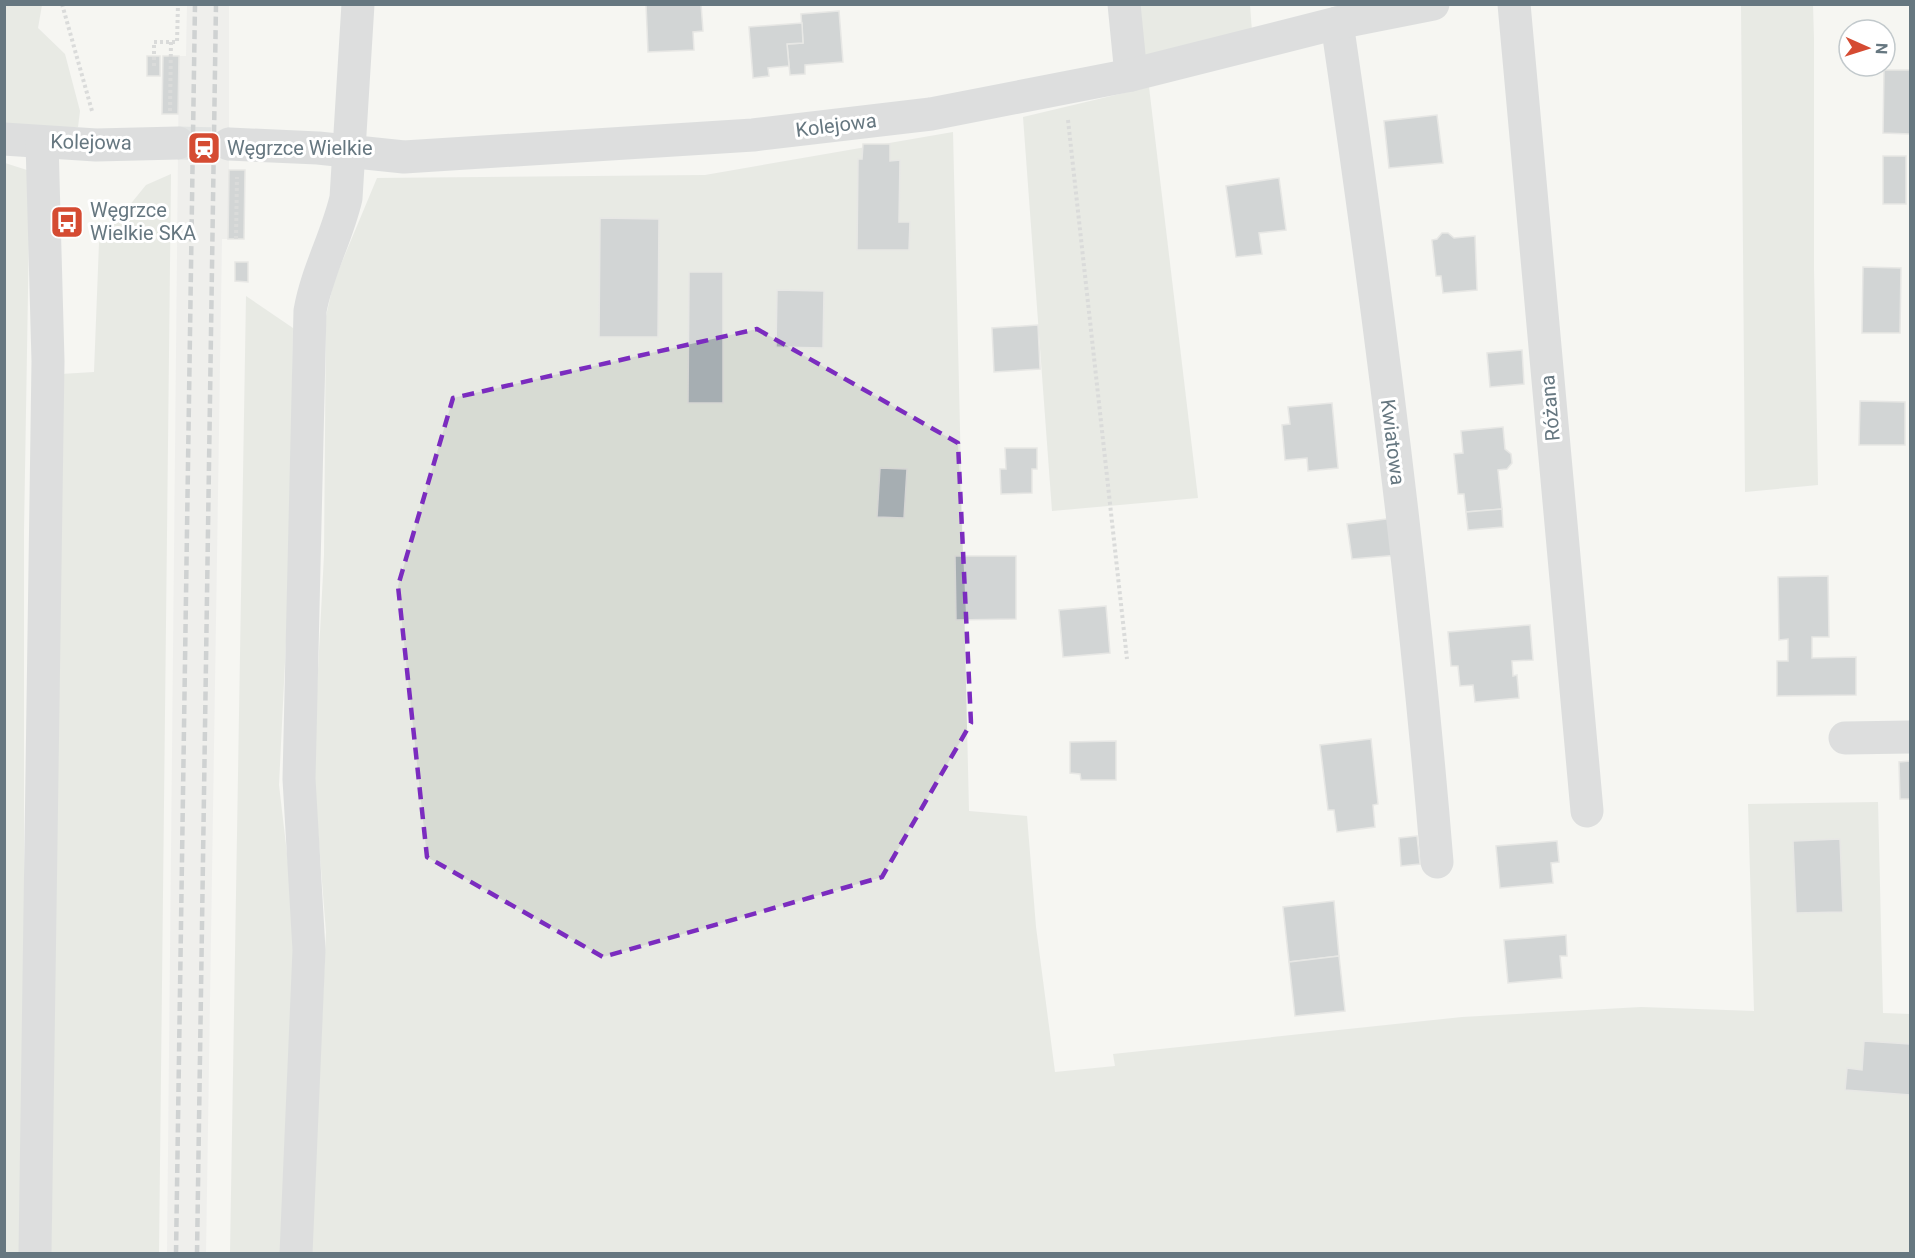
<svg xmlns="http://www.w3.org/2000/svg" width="1915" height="1258" viewBox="0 0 1915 1258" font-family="Roboto,sans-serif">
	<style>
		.built { fill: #e6e6e5 }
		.green { fill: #d7dbd3 }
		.building { fill: #a6aeb2; stroke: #d6d6d4; stroke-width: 1.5 }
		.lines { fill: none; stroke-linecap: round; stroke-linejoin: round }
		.minor-tunnel { stroke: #cacfd0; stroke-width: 33; stroke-dasharray: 33 16; stroke-linecap: butt }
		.path { stroke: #b8bbbd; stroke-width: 4; stroke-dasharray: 3 3; stroke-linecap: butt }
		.minor { stroke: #bec2c5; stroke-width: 33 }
		.rail { stroke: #a0a6aa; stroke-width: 4.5; stroke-dasharray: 9 4.5; stroke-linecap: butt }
		.marked { fill: none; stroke: #7b2cbf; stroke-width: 4.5; stroke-dasharray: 12 8; stroke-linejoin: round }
		.labels { text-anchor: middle; stroke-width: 6; stroke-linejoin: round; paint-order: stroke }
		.street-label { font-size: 20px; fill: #667780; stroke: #fff }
		.poi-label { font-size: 20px; fill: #667780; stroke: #fff; text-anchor: start }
	</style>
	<rect width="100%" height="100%" fill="#f5f5f2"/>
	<path class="built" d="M229,4V164L228,239H222L206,1253L167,1254L179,56H186L187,5Z"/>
	<g class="green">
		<path d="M5,5H42L38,28L65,54L80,111L78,127L40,130L5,124Z"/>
		<path d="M1132,5H1250L1252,32L1136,57Z"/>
		<path d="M1741,5H1813L1814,39V270L1818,485L1745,492Z"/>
		<path d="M1149,87L1198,498L1052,511L1023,117Z"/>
		<path d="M953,132L969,811L1027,816L1036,927L1055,1072L1115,1066L1113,1054L1462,1017L1641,1007L1754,1011L1748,804L1878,802L1883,1013L1910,1014V1253L311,1254L326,932L313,767L324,555L326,316L334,281L377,178L705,175Z"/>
		<path d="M5,163L30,171L24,531V1253L5,1254Z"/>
		<path d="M171,174L159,1253L51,1254L61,374L94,372L99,243L146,185Z"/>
		<path d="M246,296L293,328L291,539L279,785L296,931L282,1253L230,1254Z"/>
	</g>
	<g class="building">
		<path d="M646,4H701L703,31L693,32L694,50L648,52Z"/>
		<path d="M839,11L843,62L805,65V74L790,75L787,44L803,43L801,14Z"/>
		<path d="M802,23L803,43L787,44L789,66L768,68L769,76L753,78L749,27Z"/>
		<rect x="147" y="56" width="13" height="20"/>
		<path d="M163,56H179L178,114H162Z"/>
		<path d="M1884,70H1910V134L1883,133Z"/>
		<path d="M1437,115L1443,163L1389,168L1384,121Z"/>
		<path d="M863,144H890V161L900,160L899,222H910L909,250H857L858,159H862Z"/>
		<rect x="1883" y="156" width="23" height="48"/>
		<path d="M229,170H245L244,239H228Z"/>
		<path d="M1279,178L1286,230L1259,233L1262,254L1236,257L1226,186Z"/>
		<path d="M600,218L659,219L658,337H599Z"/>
		<path d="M1442,233H1448L1454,238L1475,236L1477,290L1443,293L1441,276H1436L1432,240L1437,239Z"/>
		<path d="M235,262H248V282L235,281Z"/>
		<path d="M1863,267L1901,268L1900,333H1862Z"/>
		<path d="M689,272H723V403H688Z"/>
		<path d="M777,290L824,291L823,348L776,347Z"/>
		<path d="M1038,325L1040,369L994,372L992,328Z"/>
		<path d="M1522,350L1524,384L1490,387L1487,353Z"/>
		<path d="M1860,401L1905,402V445H1859Z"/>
		<path d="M1332,403L1338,468L1308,471L1307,458L1285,460L1282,425L1290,424L1288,407Z"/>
		<path d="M1503,427L1505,449L1511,454L1512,463L1507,469L1498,470L1502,509L1466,512L1464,494H1458L1454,454L1463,453L1461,431Z"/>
		<path d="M1005,448H1037V469H1032V493L1001,494L1000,469H1006Z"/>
		<path d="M880,468L907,469L904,518L877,517Z"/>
		<path d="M1502,509L1503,527L1468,530L1466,512Z"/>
		<path d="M1394,518L1399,555L1352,559L1347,524Z"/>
		<path d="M955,556H1016V619L956,620Z"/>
		<path d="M1828,576L1829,637H1812V658L1856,657V695L1777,696V661H1788V639L1779,640L1778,577Z"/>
		<path d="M1106,606L1110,653L1063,657L1059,610Z"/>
		<path d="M1530,625L1533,660L1512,661L1513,676L1517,675L1519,698L1475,702L1473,685L1460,686L1458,666H1451L1448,632Z"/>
		<path d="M1371,739L1378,804L1373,805L1375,827L1337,832L1334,810H1328L1320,745Z"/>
		<path d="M1116,741V780H1081L1080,774L1070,773V742Z"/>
		<path d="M1910,761V799H1900L1899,762Z"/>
		<path d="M1417,836L1420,864L1401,866L1399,838Z"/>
		<path d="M1840,839L1843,912L1796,913L1793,841Z"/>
		<path d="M1557,841L1559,862L1551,863L1553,883L1500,888L1496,846Z"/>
		<path d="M1334,901L1339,956L1289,962L1283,907Z"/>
		<path d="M1566,935L1567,956H1560L1562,978L1508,983L1504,940Z"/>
		<path d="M1339,956L1345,1011L1295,1016L1289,962Z"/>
		<path d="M1864,1041L1910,1044V1095L1845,1090L1847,1068L1862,1070Z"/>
	</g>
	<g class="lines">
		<path class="minor-tunnel" d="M178,143L229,144"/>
		<g class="path">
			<path d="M62,4L92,111"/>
			<path d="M154,66V42H177L178,4"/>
			<path d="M170,111L171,42"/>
			<path d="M1068,120L1127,659"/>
			<path d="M236,239L237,177"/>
		</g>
		<g class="minor">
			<path d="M1124,4L1131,75"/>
			<path d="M1514,4L1587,811"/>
			<path d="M1337,23C1378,301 1414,581 1437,862"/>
			<path d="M4,139L96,145L178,143"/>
			<path d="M229,144L318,148L404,157L753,135L931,114L1131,75L1337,23L1433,4"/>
			<path d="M1845,738L1910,737"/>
			<path d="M35,1254L48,361L42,142"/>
			<path d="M296,1254L309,950L299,779L310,311C317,271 337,237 346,198L358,4"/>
		</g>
		<g class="rail">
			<path d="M176,1254L195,4"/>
			<path d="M197,1254L216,4"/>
		</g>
	</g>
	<path d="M0 0H1915V1258H0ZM757,329L958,443L971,723L882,877L603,957L427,857L398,586L453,398Z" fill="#f5f5f2" fill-opacity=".55" fill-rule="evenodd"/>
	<path class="marked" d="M757,329L958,443L971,723L882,877L603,957L427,857L398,586L453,398Z"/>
	<defs>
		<symbol id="station-square" viewBox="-11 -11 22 22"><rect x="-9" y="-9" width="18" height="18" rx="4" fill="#d54b32" stroke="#fff"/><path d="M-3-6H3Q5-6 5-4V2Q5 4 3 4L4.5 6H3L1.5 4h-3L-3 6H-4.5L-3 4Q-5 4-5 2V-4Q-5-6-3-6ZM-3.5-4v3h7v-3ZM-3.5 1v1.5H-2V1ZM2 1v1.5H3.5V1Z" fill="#fff"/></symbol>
		<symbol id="bus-square" viewBox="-11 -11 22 22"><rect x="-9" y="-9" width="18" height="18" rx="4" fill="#d54b32" stroke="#fff"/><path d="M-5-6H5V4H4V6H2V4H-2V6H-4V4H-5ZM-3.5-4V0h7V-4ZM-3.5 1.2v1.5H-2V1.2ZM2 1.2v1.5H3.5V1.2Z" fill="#fff"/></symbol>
	</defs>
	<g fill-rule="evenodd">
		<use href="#station-square" x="185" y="129" width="38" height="38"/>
		<use href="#bus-square" x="48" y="203" width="38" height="38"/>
	</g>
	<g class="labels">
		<g class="street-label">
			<text transform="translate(836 125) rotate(-7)" y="7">Kolejowa</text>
			<text transform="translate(91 142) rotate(1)" y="7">Kolejowa</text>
			<text transform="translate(1550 408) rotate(-95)" y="7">Różana</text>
			<text transform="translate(1393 442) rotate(83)" y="7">Kwiatowa</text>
		</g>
		<g class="poi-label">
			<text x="227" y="155">Węgrzce Wielkie</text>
			<text x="90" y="217">Węgrzce<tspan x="90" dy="23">Wielkie SKA</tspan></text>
		</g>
	</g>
	<rect width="1915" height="1258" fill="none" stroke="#667780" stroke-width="12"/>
	<g transform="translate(1867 48) rotate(93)"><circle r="28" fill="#ffffff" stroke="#c2c9cc" stroke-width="1.5"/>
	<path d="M0-4.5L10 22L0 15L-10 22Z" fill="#d54b32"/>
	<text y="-9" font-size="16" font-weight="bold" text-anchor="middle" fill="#667780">N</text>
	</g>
</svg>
